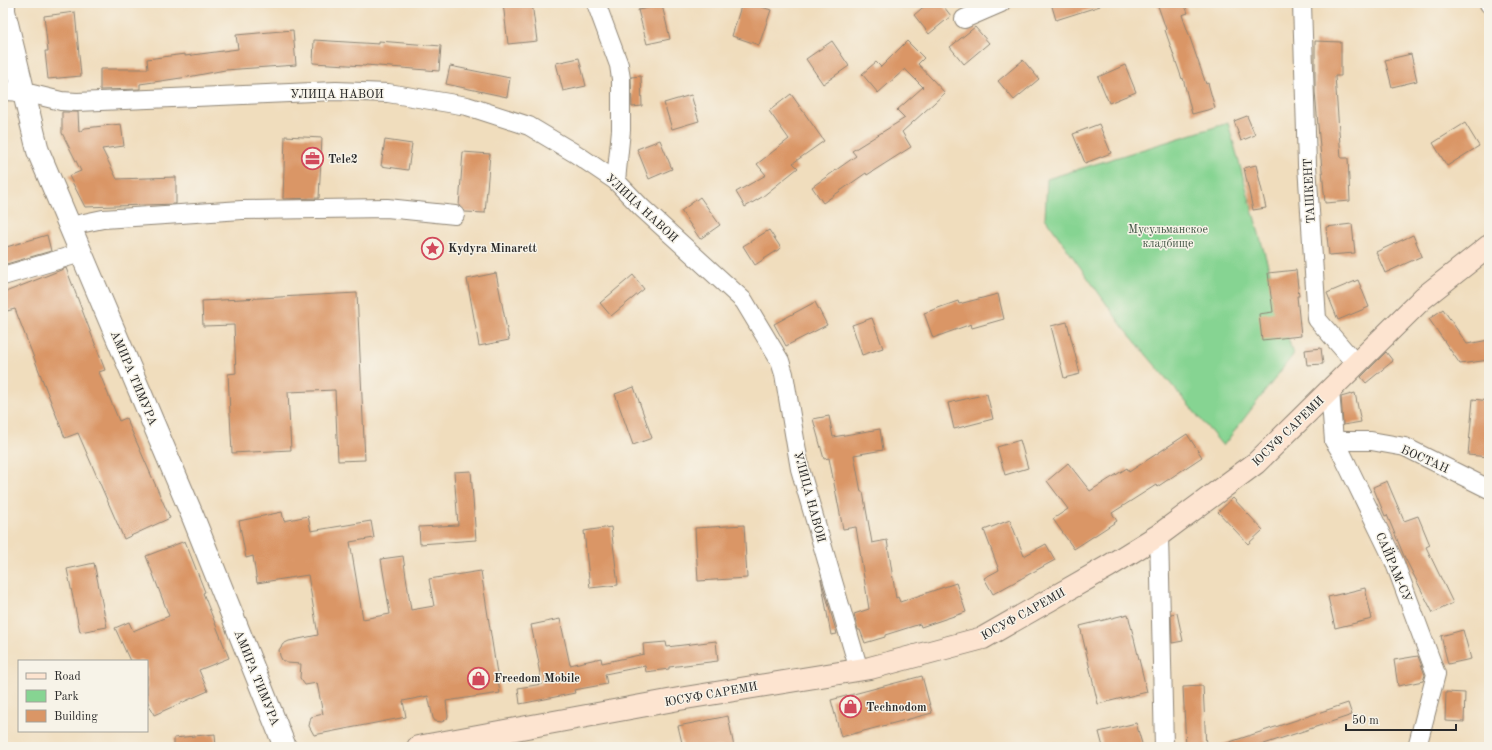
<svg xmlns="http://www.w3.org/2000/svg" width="1492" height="750" viewBox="0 0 1492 750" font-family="'Old Standard TT',serif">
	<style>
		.green { fill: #86d492; stroke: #58805e }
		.building { fill: #da9666 }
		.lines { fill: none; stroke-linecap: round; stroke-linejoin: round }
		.minor-casing { stroke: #8e8474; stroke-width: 20 }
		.tertiary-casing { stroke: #8e8474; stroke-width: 24 }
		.secondary-casing { stroke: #8e8474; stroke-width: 24 }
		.minor { stroke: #fff; stroke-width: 18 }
		.tertiary { stroke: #fff; stroke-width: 22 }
		.secondary { stroke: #fde4d0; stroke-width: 22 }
		.labels { text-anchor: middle; stroke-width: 3; stroke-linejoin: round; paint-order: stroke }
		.street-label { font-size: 12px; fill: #2b2b2b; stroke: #f7f3e8 }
		.poi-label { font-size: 12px; font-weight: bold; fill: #2b2b2b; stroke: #f7f3e8; text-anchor: start }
		.park-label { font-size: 12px; fill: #425545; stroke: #f7f3e8 }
	</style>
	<rect width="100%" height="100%" fill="#f7f3e8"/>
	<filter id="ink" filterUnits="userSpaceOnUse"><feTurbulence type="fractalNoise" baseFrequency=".025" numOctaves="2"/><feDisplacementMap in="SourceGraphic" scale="8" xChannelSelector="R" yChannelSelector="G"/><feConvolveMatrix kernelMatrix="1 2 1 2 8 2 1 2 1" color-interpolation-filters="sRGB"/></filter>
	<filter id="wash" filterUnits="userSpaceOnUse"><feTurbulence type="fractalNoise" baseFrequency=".012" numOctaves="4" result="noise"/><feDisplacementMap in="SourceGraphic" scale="16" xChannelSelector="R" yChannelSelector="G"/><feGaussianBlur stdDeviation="0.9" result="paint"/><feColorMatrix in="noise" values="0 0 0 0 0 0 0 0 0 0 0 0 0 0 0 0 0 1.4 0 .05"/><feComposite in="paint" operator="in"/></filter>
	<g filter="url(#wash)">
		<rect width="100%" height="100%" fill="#f0ddbd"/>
		<path class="green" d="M1228,123L1293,355L1223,446L1123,327L1045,218L1047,179Z"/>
		<g id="blocks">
			<g class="building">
				<path d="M503,3H532L537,41L508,44Z"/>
				<path d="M742,3H750L771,10L759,45L732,36Z"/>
				<path d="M928,3H941L951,16L929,34L914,15Z"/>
				<path d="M1051,3H1100V6L1056,20Z"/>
				<path d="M1157,3H1184L1188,13L1182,15L1206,84L1208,83L1215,108L1192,114L1183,78L1182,79L1165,30L1166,29Z"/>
				<path d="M662,5L670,39L647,44L638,10Z"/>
				<path d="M75,12L81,76L48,79L45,51H48L44,16Z"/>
				<path d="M975,27L989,43L964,64L950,47Z"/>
				<path d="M293,30L296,65L225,70L188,77L140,84V89L100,90V69H148L147,59L185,54V56L238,49L236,35Z"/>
				<path d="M314,40L379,44V41L441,46L439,71L366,65L365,66L313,63Z"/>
				<path d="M832,41L849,66L823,84L806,59Z"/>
				<path d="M907,41L924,58L918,64L945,93L902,132L911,147L867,175L866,173L823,203L812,187L856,156L852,151L905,118L897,110L923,87L905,69L878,93L862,74L876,62L881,67Z"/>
				<path d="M1315,41L1341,42V76H1335L1341,158H1348L1350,201L1325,203L1315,92Z"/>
				<path d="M1411,54L1417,81L1392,87L1385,60Z"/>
				<path d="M579,58L586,86L563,91L556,63Z"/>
				<path d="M1023,60L1039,79L1014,100L998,81Z"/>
				<path d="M1125,65L1136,92L1109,103L1098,77Z"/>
				<path d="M450,66L510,78L507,97L446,84Z"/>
				<path d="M641,76L642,106L632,107L631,77Z"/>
				<path d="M791,94L824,141L793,163L798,168L762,197L745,207L736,192L766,175L757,164L789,139L769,111Z"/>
				<path d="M691,95L699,121L672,129L664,103Z"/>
				<path d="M62,112H78L79,132L85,128L121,124L124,146L102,149L117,179L176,177V204L85,207L69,176L81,171L62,133Z"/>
				<path d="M1247,116L1255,135L1241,141L1234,121Z"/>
				<path d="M1465,123L1479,146L1447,166L1433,143Z"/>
				<path d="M1099,124L1111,153L1085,163L1073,134Z"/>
				<path d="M285,136L322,138L319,198L283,199Z"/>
				<path d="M385,140L412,144L408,170L381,166Z"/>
				<path d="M660,140L672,169L649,179L637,149Z"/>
				<path d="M463,152L490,154L485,213L465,212L459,206Z"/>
				<path d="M1256,165L1266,208L1253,210L1244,168Z"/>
				<path d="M700,197L720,225L700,239L681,211Z"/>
				<path d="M1352,224L1355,253L1329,255L1326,227Z"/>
				<path d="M769,230L781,248L755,265L743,246Z"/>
				<path d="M47,235L51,251L3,265V248Z"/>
				<path d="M1413,235L1422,256L1385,273L1376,252Z"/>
				<path d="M66,268L105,370L99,372L119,421L126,418L170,518L124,539L78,433L65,438L15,309L3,312V293Z"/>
				<path d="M1296,270L1299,296H1297L1301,336L1262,340L1259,314L1273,312L1268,273Z"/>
				<path d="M496,273L509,340L479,346L467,279Z"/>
				<path d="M633,275L644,289L611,316L600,303Z"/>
				<path d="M1358,280L1369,307L1338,320L1327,293Z"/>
				<path d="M357,293L365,460L338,461L335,390L288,392L291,450L232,453L228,374L236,373L234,325L203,326L202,301Z"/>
				<path d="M998,294L1004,319L972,328L971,324L933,338L924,313L958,301L959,304Z"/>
				<path d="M815,302L827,325L786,346L774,324Z"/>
				<path d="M1443,309L1467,344L1489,340V360L1460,364L1429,319Z"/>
				<path d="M872,318L883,348L862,355L852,325Z"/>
				<path d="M1067,322L1080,374L1064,378L1051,326Z"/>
				<path d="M1321,348L1323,364L1307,365L1305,350Z"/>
				<path d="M1386,352L1393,361L1366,383L1361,377Z"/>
				<path d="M634,387L652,438L633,445L615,394Z"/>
				<path d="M1355,393L1361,422L1343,425L1341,397Z"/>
				<path d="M987,394L993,419L954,429L948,403Z"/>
				<path d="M1473,399L1489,401V457L1468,455Z"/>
				<path d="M829,416L833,437L880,429L883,450L854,455L861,492H863L872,543L887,540L896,598L898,597L900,602L956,583L966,612L921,627L920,624L885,635V637L865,643L860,630H858L854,614L869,609L856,527L843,529L829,458L824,459L813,419Z"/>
				<path d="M1187,434L1202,457L1157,487L1156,485L1112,513L1117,521L1074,549L1053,519L1068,509L1047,481L1068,463L1090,491L1127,468L1129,472Z"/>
				<path d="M1020,440L1028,468L1005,475L997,447Z"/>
				<path d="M471,471L476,540L420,544L419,527L458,525L454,472Z"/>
				<path d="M1387,481L1404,521L1418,516L1430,545L1426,547L1453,603L1433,613L1404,556L1387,515L1385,516L1373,487Z"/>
				<path d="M1233,498L1263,530L1248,544L1218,512Z"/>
				<path d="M282,512L284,521L308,516L311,531L371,521L374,538L350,542L363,619L390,614L381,559L403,556L411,610L434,606L429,579L481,571L500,693L446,701L448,716L447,719L442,722L435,721L433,718L428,696L403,701L406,717L314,735L309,726L311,717L323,714L317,683L305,685L300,678L301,664L287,663L282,660L280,656L279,650L283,644L289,641L318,635L308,575L257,583L253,556L246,558L239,521Z"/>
				<path d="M1010,520L1024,556L1046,544L1055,560L993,594L984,578L999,570L984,530Z"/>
				<path d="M744,525L747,578L698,581L695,528Z"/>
				<path d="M611,527L618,585L590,588L584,531Z"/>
				<path d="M185,541L205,592L203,593L229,658L199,670L208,691L154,715L147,700V661H130L115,628L129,622L133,631L169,616L146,556Z"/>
				<path d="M94,563L107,627L80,632L67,569Z"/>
				<path d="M821,579L837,634L831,635Z"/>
				<path d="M1365,588L1372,619L1335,628L1328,597Z"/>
				<path d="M1177,613L1183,641L1172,643L1171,614Z"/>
				<path d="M1128,614L1147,692L1098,704L1080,626Z"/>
				<path d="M560,619L570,665L601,658L602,663L644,654L643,644L666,642L667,647L716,641L718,661L669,667V669L646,672L645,666L605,674L607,684L574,690L575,693L520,704L518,688L542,684L538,664L539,663L531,625Z"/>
				<path d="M1463,630L1471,659L1448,664L1441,636Z"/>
				<path d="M1418,656L1425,675L1423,681L1398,686L1394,660Z"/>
				<path d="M922,676L932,713L841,737L831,700Z"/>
				<path d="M1203,686L1206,747H1186L1183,687Z"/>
				<path d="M1446,692L1465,693L1464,722L1445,721Z"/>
				<path d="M1348,703L1352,715L1255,747H1221V745Z"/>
				<path d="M728,716L734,747H683L678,726Z"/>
				<path d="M1136,723L1143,747H1103L1099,732Z"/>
				<path d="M215,734L216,747H174V738Z"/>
			</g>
		</g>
	</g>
	<g filter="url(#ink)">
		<use href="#blocks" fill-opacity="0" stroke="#8e8474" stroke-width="1"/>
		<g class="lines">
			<defs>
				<g id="minor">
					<path d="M596,3L619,65L621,79V130L616,181"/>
					<path d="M1302,3L1307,165L1317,319L1356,364"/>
					<path d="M1489,3V4"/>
					<path d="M964,19L1001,3"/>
					<path d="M3,91L24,92L61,101L77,102L336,91L388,93L467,106L529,126L576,154L616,181L642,208L744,301L780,361L784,374L800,469L859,670"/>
					<path d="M70,226L103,219L242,210L387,208L455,215"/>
					<path d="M3,276L81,253"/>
					<path d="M1330,390L1334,441L1341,452L1394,561L1436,674L1417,747"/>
					<path d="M1334,441H1371L1405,447L1489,489"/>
					<path d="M1159,535L1164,747"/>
				</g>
				<path id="tertiary" d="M4,3V11L38,151L193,517L285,747"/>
				<path id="secondary" d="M418,747L679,699L870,668L983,638L1109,566L1159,535L1256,463L1423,298L1489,246"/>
			</defs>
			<use href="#minor" class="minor-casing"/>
			<use href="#tertiary" class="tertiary-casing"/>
			<use href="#secondary" class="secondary-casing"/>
			<use href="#minor" class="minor"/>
			<use href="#tertiary" class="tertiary"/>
			<use href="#secondary" class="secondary"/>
		</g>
	</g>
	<defs>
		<symbol id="office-ring" viewBox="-11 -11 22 22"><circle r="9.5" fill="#f7f3e8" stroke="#d1495b" stroke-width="1.5"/><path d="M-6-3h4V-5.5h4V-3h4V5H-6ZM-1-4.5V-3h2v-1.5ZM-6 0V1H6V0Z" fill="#d1495b"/></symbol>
		<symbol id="sight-ring" viewBox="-11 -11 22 22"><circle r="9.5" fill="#f7f3e8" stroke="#d1495b" stroke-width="1.5"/><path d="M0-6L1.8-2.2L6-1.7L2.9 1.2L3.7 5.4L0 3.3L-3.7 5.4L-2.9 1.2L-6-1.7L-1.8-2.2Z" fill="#d1495b"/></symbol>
		<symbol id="shop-ring" viewBox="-11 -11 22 22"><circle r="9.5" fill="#f7f3e8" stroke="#d1495b" stroke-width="1.5"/><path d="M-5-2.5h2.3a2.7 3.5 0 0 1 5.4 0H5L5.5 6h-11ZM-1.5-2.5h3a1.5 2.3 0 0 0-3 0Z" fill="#d1495b"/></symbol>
	</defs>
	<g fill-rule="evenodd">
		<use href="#office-ring" x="300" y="146" width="25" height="25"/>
		<use href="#sight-ring" x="420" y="236" width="25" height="25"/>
		<use href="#shop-ring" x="466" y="666" width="25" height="25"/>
		<use href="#shop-ring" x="838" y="694" width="25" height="25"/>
	</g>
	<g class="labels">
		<g class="street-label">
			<text x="337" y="98">УЛИЦА НАВОИ</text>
			<text transform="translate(1309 191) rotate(-93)" y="4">ТАШКЕНТ</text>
			<text transform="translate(642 208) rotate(43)" y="4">УЛИЦА НАВОИ</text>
			<text transform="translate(134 378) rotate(67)" y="4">АМИРА ТИМУРА</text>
			<text transform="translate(1288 431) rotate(-44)" y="4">ЮСУФ САРЕМИ</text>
			<text transform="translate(1425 459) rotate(24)" y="4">БОСТАН</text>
			<text transform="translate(810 497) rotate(75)" y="4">УЛИЦА НАВОИ</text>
			<text transform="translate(1394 567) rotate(67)" y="4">САЙРАМ-СУ</text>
			<text transform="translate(1023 614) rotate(-29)" y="4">ЮСУФ САРЕМИ</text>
			<text transform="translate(257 678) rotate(68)" y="4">АМИРА ТИМУРА</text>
			<text transform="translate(711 694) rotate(-10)" y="4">ЮСУФ САРЕМИ</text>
		</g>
		<g class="poi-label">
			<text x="328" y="163">Tele2</text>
			<text x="448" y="252">Kydyra Minarett</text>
			<text x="494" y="682">Freedom Mobile</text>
			<text x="866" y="711">Technodom</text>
		</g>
		<g class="park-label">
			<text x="1168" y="233">Мусульманское<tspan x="1168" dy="14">кладбище</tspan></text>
		</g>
	</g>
	<rect width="1492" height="750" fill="none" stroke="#f7f3e8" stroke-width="16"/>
	<rect x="18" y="660" width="130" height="72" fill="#f7f3e8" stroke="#a5a39c"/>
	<rect x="26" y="673" width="20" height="6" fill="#fde4d0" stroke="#a5a39c"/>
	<text x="54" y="680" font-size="12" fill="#2b2b2b">Road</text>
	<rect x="26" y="690" width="20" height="12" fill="#86d492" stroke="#a5a39c"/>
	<text x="54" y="700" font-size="12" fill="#2b2b2b">Park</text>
	<rect x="26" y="710" width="20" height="12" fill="#da9666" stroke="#a5a39c"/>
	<text x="54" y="720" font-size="12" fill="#2b2b2b">Building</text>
	<path d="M1346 724v6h110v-6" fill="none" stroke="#2b2b2b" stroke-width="2"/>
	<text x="1352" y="724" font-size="12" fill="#2b2b2b" stroke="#f7f3e8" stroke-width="3" paint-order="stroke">50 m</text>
</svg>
